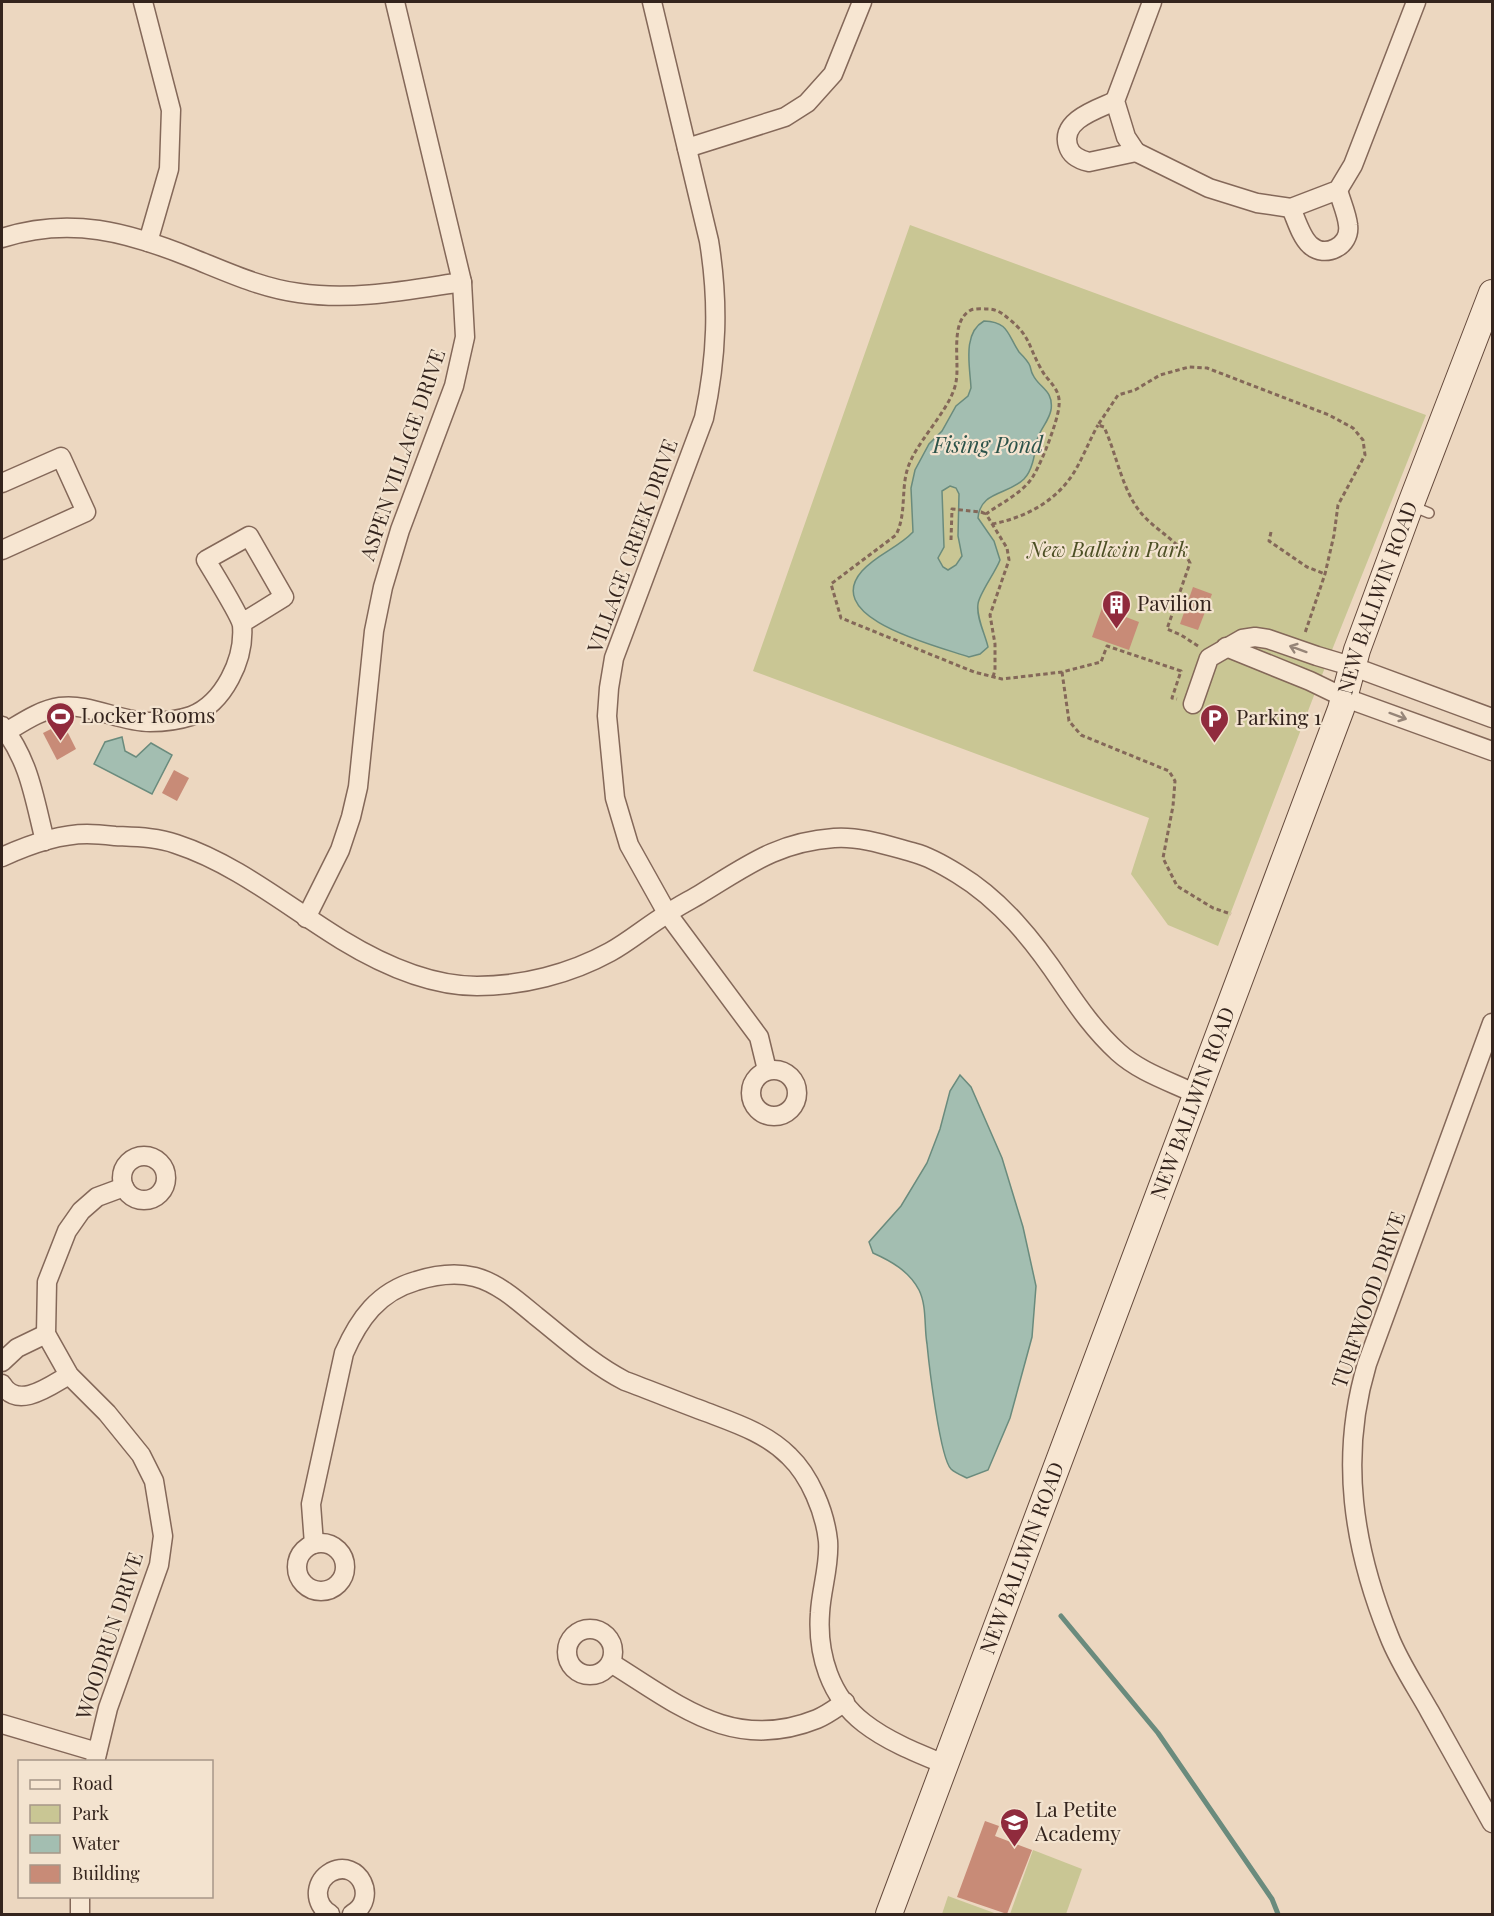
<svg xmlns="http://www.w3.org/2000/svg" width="1494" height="1916" viewBox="0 0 1494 1916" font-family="'Playfair Display',serif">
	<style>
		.green { fill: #c9c694 }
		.water { fill: #a3beb1; stroke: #6a8b7d; stroke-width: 1.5; fill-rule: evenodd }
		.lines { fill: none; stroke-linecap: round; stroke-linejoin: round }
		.stream { stroke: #6a8b7d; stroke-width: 5 }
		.building { fill: #c88b77 }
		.service-casing { stroke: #846859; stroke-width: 12 }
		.minor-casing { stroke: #846859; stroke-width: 21 }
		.secondary-casing { stroke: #654a3c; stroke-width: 28 }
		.path { stroke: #846859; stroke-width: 3; stroke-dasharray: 4.5 3; stroke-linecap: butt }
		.service { stroke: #f7e6d2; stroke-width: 9 }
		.minor { stroke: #f7e6d2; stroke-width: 18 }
		.secondary { stroke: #f7e6d2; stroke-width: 26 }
		.oneway { stroke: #968578 }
		.labels { text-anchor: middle; stroke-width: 4.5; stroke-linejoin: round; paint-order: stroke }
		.street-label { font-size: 21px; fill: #34241d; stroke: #f3e3cf }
		.park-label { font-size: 21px; font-style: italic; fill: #4c4f24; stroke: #f3e3cf }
		.poi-label { font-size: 21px; fill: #34241d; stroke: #f3e3cf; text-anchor: start }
		.water-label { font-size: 22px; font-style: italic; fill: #2c534a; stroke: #f3e3cf }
	</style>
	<rect width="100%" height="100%" fill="#ecd7c0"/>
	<g class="green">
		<path d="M910,225L1426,415L1318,685L1218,946L1168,925L1131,874L1149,818L753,671Z"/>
		<path d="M1033,1850L1082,1869L1066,1914H1010Z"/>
		<path d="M948,1896L997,1914H942Z"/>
	</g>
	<g class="water">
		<path d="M984,321C1009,322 1007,334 1019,352C1023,356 1028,361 1030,366C1031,369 1031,372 1033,375C1039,388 1054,390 1051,410C1049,421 1040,429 1037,440C1035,452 1033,470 1024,479C1008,495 980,491 978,518L994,541L1000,560C995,573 979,594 978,604C976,617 985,634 988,647L980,654L969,657C941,647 820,619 862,571C877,554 898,548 913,532L911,488L915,470L929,444L942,431L956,406L968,396L971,388C970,367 962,333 984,321ZM950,486L956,488L959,494L958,536L962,556L956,565L948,570L943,567L938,558L944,547L942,491Z"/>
		<path d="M122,737L125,751L136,757L151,743L172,755L152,794L94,764L105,742Z"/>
		<path d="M960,1075L971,1087L1002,1158L1023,1227L1036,1286L1032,1337L1010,1418L988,1470L967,1478C963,1476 955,1473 951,1469C940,1458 929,1365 927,1344C924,1327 927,1306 919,1290C909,1271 891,1261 873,1253L869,1242L901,1206L927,1163L940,1129L950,1091Z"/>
	</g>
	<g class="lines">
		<path class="stream" d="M1061,1616L1158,1733L1272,1899L1278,1914"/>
	</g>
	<g class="building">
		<path d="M1193,587L1212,594L1198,630L1180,624Z"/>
		<path d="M1102,608L1139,622L1129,650L1092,637Z"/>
		<path d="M63,723L76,749L57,760L43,733Z"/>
		<path d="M174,770L189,778L177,801L162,793Z"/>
		<path d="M985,1821L999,1826L995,1836L1032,1850L1007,1914L957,1897Z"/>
	</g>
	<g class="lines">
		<defs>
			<path id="service" d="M1412,506L1429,513"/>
			<g id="minor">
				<path d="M143,2L171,110L169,169L148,242"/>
				<path d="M652,2L709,241C719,303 717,357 704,418L614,658L609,688L607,716L615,798L629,845L667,913L759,1037L767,1070"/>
				<path d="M1115,101C1098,109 1060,120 1068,146C1071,156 1080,160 1089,162L1136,152"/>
				<path d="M687,148L785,117L807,103L833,74L862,2"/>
				<path d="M1136,152L1209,188L1257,203L1291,208L1338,190L1353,165L1416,2"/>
				<path d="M1136,152L1126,137L1115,101L1152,2"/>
				<path d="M1291,208C1296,219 1301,237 1310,245C1325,259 1351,246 1348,225C1347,214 1341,201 1338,190"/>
				<path d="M2,238C70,216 128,232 192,258C227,272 261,288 299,293C354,301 408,290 462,282"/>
				<path d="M2,483L61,457L86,512L2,550"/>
				<path d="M1226,647L1310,681L1343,697L1492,751"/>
				<path d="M1193,704L1209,658L1242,639L1255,637L1268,639L1317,656L1354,667L1492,718"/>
				<path d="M2,726C30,762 34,798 45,841"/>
				<path d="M6,732C23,722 40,710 60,707C90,703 120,722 150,722C163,722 179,720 191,716C224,703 245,659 242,625C240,615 213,572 206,560L249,536L284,597L242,623"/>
				<path d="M2,857C28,845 58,834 87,834C96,834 106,835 115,836C136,837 156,837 176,844C237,864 288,907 342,940C383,965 429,986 477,986C522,986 570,974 610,952C630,941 647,926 667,914C678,906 691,900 702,893C748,865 778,842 834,838C861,836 889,846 915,853C930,857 945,866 958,874C1001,900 1034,941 1062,983C1079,1008 1095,1031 1118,1052C1140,1072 1169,1081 1196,1094"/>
				<path d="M306,918L340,850L351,817L358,787L374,631L383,587L400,530L454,386L465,337L462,282L395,2"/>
				<path d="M1492,1023L1367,1364C1339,1457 1353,1547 1389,1636C1399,1662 1416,1687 1430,1712C1451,1749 1471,1786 1492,1823"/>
				<circle cx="774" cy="1093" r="23"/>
				<circle cx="144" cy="1178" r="22"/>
				<path d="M2,1362L17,1348L46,1334"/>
				<path d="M2,1384C18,1411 51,1385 69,1375"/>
				<circle cx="321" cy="1567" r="24"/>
				<path d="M314,1544L311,1504L344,1353C359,1319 378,1292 416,1281C435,1275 455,1272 475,1277C498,1283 518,1301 536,1316C565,1339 592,1364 625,1381C652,1391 679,1402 706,1412C735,1423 766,1433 789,1456C810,1476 825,1512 828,1541C830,1565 821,1590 820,1613C817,1654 830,1697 864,1723C887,1741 917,1753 944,1764"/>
				<circle cx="590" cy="1652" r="23"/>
				<path d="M611,1663C679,1705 733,1753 817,1719C827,1715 836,1708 845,1702"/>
				<path d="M2,1724L97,1752"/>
				<path d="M95,1762L108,1708L159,1565L163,1536L154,1481L141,1455L107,1413L69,1375L46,1334L47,1282L67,1231L81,1211L97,1197L124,1187"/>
				<path d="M80,1914V1896"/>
				<path d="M330,1914C322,1909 317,1901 318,1891C319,1883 324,1876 331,1872C359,1858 379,1899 352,1914"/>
			</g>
			<g id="secondary">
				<path id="s1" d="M889,1914L1341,709L1357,650L1410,506L1492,293"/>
			</g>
		</defs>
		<use href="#service" class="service-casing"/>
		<use href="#minor" class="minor-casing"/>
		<use href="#secondary" class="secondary-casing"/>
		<g class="path">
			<path d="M992,524C1024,518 1055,502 1073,474C1083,458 1089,441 1098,425"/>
			<path d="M1271,532L1269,541L1307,567L1325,574"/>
			<path d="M951,540L952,509L981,512L986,514"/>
			<path d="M1198,646L1181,635L1167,629L1190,563C1179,540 1157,532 1141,513C1122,490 1117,455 1104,427L1098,425L1118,395L1135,390L1160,375L1189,367L1207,368L1329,415L1353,428L1363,440L1365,455L1338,505L1334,535L1325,574L1305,633"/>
			<path d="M1062,672L1069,721L1081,735L1169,771L1175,781L1173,806L1163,858L1177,886L1213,908L1231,914"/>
			<path d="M993,677L995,670V644L990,615L1009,560L1007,548L986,514C1000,504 1018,495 1029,482C1039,471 1058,421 1059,406C1061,387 1047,382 1040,367C1028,345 1030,336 1009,319C1002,313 998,310 989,309C984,309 976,308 971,310C949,321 960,362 956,382C952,406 922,436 911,460C899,484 908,511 896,535L831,584L841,618L974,672L1002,679L1062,672L1101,662L1107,646L1181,671L1172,698L1177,699"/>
		</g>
		<use href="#service" class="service"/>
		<use href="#minor" class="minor"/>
		<use href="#secondary" class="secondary"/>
	</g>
	<defs><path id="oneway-shaft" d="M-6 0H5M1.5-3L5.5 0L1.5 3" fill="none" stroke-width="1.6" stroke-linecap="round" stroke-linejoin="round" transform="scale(1.5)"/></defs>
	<g class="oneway">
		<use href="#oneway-shaft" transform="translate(1298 649) rotate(-160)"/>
		<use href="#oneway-shaft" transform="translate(1398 716) rotate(20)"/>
	</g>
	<defs>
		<symbol id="building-pin" viewBox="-11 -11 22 30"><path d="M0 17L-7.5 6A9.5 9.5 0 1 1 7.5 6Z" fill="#902b3d" stroke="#f3e3cf"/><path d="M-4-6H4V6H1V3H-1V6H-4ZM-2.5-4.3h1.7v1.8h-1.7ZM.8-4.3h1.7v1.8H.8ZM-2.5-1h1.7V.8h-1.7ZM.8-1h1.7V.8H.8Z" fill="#fff"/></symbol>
		<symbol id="stadium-pin" viewBox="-11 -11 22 30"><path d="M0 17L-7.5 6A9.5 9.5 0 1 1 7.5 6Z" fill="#902b3d" stroke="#f3e3cf"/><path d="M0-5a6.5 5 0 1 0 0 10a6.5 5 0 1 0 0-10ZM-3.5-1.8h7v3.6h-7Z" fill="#fff"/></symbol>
		<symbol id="parking-pin" viewBox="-11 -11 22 30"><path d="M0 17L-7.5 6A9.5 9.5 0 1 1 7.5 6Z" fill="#902b3d" stroke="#f3e3cf"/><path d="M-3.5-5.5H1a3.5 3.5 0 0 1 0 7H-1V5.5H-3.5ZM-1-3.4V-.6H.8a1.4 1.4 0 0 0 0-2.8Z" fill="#fff"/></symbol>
		<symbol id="school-pin" viewBox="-11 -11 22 30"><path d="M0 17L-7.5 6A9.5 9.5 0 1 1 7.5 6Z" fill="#902b3d" stroke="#f3e3cf"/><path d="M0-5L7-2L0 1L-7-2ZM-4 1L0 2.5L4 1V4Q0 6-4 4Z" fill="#fff"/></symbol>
	</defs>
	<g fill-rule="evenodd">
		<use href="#building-pin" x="1100" y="588" width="33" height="45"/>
		<use href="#stadium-pin" x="44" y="700" width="33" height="45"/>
		<use href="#parking-pin" x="1198" y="702" width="33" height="45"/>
		<use href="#school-pin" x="998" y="1806" width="33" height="45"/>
	</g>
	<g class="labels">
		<g class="street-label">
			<text transform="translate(403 455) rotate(-71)" y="7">ASPEN VILLAGE DRIVE</text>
			<text transform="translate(633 546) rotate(-70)" y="7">VILLAGE CREEK DRIVE</text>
			<text dy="7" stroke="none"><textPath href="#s1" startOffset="1404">NEW BALLWIN ROAD</textPath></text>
			<text dy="7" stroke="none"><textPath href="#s1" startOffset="866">NEW BALLWIN ROAD</textPath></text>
			<text transform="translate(1369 1300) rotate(-71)" y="7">TURFWOOD DRIVE</text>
			<text dy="7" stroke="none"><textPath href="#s1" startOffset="380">NEW BALLWIN ROAD</textPath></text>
			<text transform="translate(110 1636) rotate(-72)" y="7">WOODRUN DRIVE</text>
		</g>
		<g class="park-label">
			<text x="1108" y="557">New Ballwin Park</text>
		</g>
		<g class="poi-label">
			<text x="1137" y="611">Pavilion</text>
			<text x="81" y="723">Locker Rooms</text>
			<text x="1236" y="725">Parking 1</text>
			<text x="1035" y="1817">La Petite<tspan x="1035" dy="24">Academy</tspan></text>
		</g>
		<g class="water-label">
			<text x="988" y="453">Fising Pond</text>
		</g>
	</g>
	<rect width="1494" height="1916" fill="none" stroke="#34241d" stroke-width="6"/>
	<rect x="18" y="1760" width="195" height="138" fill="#f3e3cf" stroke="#a79788" stroke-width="1.5"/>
	<rect x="30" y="1780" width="30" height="9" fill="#f7e6d2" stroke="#a79788" stroke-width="1.5"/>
	<text x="72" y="1790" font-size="18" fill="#34241d">Road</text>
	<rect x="30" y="1805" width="30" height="18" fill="#c9c694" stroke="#a79788" stroke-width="1.5"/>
	<text x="72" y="1820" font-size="18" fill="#34241d">Park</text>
	<rect x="30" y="1835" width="30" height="18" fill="#a3beb1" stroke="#a79788" stroke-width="1.5"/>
	<text x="72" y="1850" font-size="18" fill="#34241d">Water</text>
	<rect x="30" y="1865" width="30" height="18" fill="#c88b77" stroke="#a79788" stroke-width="1.5"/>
	<text x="72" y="1880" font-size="18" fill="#34241d">Building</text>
</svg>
